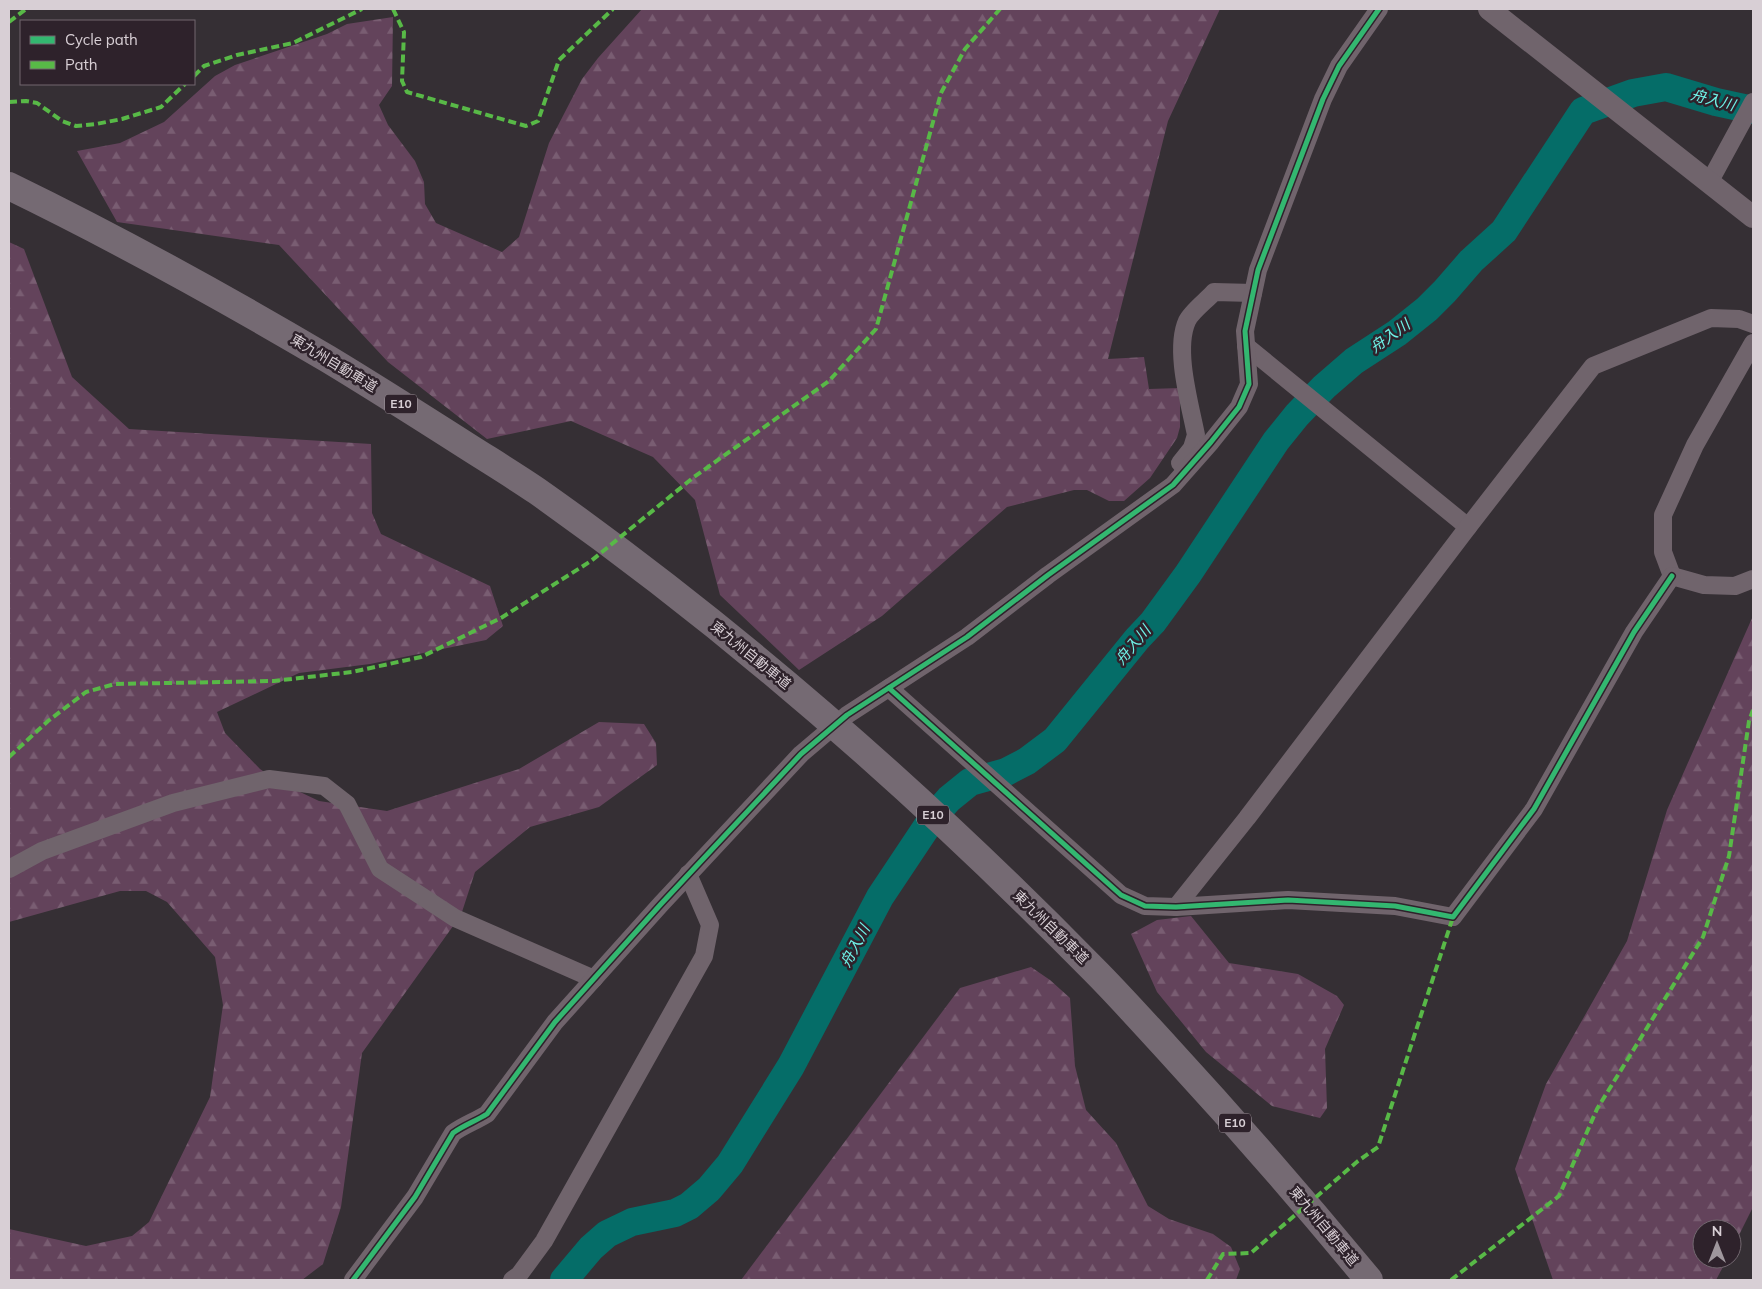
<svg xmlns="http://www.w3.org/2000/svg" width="1762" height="1289" viewBox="0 0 1762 1289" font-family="Mulish,'Noto Sans JP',sans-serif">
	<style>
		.forest { fill: url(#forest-firs) }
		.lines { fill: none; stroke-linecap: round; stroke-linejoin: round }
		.river { stroke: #056d68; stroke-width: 28 }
		.minor { stroke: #70646c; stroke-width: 18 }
		.tertiary { stroke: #70646c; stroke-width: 22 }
		.motorway { stroke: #756a73; stroke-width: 28 }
		.quiet { stroke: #58b947; stroke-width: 4; stroke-dasharray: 8 4; stroke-linecap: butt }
		.cycleway-casing { stroke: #2e222b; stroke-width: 8 }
		.cycleway { stroke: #33b770; stroke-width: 5 }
		.labels { text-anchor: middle; stroke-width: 5; stroke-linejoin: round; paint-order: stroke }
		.shield { fill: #2e222b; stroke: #a59ba2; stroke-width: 1 }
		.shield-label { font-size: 12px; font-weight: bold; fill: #d8cfd5 }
		.street-label { font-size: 14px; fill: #d8cfd5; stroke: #2e222b }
		.water-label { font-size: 15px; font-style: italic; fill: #6ff3e8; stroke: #2e222b }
	</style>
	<defs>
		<pattern id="forest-firs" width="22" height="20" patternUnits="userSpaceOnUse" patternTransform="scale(1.25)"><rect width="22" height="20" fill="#63435b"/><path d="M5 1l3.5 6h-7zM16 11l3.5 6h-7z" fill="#795d72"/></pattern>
	</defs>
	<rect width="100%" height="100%" fill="#352f34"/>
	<g class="forest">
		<path d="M642,9H1220L1168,121L1108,359L1144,357L1149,389L1180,388V427L1177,438L1150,478L1124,501H1109L1087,490H1074L1007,507L882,616L799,670L720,595L695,500L653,457L571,421L487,439L388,362L279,245L117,222L77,151L120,143L164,122L215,76L235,65L327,34L347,24L393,17L392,86L379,105L388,125L415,161L424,182L425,204L436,223L502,252L519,237L549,143L582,79L598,58Z"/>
		<path d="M9,242L24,249L72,377L129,429L371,444L372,513L381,534L490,586L503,626L486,640L370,664L299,673L217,712L225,733L260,769L279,782L319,801L387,811L519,769L599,722L644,724L656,743L657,765L599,807L530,827L475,872L461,915L362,1053L341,1207L323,1264L302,1280H9V1229L86,1246L132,1236L149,1222L210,1097L223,1005L215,957L167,902L146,891H120L9,922Z"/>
		<path d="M1753,616V1207L1732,1249V1229H1702V1259H1727L1716,1280H1553L1515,1169L1546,1084L1627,941L1667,810Z"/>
		<path d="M1191,916L1229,963L1298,974L1337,996L1344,1005L1325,1049L1327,1108L1320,1118L1272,1106L1206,1052L1157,992L1131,934L1157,920Z"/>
		<path d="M1031,967L1050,980L1070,998L1075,1066L1086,1110L1116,1143L1148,1206L1169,1219L1213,1234L1231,1247L1240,1269L1236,1280H741L960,988Z"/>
	</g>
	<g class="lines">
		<path class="river" d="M564,1280L591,1248L607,1234L632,1222L675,1213L689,1206L709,1189L730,1164L791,1066L880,897L934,816L949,799L970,782L1006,772L1027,761L1055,740L1137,639L1153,622L1188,574L1276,441L1297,415L1324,387L1354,361L1397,333L1427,309L1445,291L1471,261L1504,231L1583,111L1633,93L1666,87L1716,102L1753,110"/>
		<g class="minor">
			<path d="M1710,181L1753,102"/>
			<path d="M1246,346L1468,527"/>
			<path d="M1180,463L1192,448L1196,435C1190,404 1174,350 1187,321C1191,312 1207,300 1214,292L1253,293"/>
			<path d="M1672,576L1663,552V515L1695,445L1753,343"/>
			<path d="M1672,576L1704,585L1735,586L1753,579"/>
			<path d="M889,688L1121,895L1145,906L1176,907L1288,900L1395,906L1453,917L1534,809L1634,632L1672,576"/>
			<path d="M9,869L42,851L173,803L269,779L324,786L347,804L380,869L455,918L594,979"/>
			<path d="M1176,907L1247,818L1468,527L1593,366L1711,318L1739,319L1753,324"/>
			<path d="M353,1280L415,1197L453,1133C464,1125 476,1121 487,1114L555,1022L661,904L801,754L847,715L967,637L1048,575L1173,485L1211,442L1239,407L1249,384L1245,331L1258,270L1323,99L1339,66L1379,9"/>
			<path d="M512,1280L519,1275L544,1241L704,956L710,925L688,874"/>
		</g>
		<path class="tertiary" d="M1489,9L1753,217"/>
		<path class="motorway" d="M9,186C118,239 223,297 328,359C376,388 423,418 470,448C492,462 515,476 537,491C737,632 922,795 1093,969C1118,994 1142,1021 1166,1047C1236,1123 1303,1200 1369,1280"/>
		<g class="quiet">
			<path d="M393,9L404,32L402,81L407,92L526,126L538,121L559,60L613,9"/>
			<path d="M9,22L26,9"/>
			<path d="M194,76L204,66L237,55L293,43L362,9"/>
			<path d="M9,102L26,101L37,103L62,121L76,126L96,124L122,119L161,107L185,84"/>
			<path d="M9,757L48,721L86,692L115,684L274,681L352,672L421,657L501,618L591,561L694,477L829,381L876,329L941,93L965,49L1000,9"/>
			<path d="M1207,1280L1223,1254L1251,1253L1358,1161L1378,1147L1453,917"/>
			<path d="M1451,1280L1559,1196L1597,1109L1703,937L1729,856L1749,721L1753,710"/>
		</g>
		<defs>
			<g id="cycleway">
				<path d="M889,688L1121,895L1145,906L1176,907L1288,900L1395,906L1453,917L1534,809L1634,632L1672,576"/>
				<path d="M353,1280L415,1197L453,1133C464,1125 476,1121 487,1114L555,1022L661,904L801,754L847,715L967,637L1048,575L1173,485L1211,442L1239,407L1249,384L1245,331L1258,270L1323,99L1339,66L1379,9"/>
			</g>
		</defs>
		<use href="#cycleway" class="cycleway-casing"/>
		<use href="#cycleway" class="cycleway"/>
	</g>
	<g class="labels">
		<g class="shield">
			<rect x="385" y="394.5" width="32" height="19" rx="4"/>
			<rect x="917" y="805.5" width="32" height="19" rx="4"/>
			<rect x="1219" y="1113.5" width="32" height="19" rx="4"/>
		</g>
		<g class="shield-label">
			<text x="401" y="408">E10</text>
			<text x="933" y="819">E10</text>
			<text x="1235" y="1127">E10</text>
		</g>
		<g class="street-label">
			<text transform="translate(334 363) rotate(31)" y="5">東九州自動車道</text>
			<text transform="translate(751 655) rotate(39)" y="5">東九州自動車道</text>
			<text transform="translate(1051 927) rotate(44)" y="5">東九州自動車道</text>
			<text transform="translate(1324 1226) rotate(50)" y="5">東九州自動車道</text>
		</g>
		<g class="water-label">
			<text transform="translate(1713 100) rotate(15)" y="5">舟入川</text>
			<text transform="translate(1390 336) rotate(-36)" y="5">舟入川</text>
			<text transform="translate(1133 645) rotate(-50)" y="5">舟入川</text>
			<text transform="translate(855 946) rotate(-62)" y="5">舟入川</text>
		</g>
	</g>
	<rect width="1762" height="1289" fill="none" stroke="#d8cfd5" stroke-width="20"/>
	<rect x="20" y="20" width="175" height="65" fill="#2e222b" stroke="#72676f"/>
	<rect x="30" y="36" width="25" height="8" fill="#33b770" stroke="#72676f"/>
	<text x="65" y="45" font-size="15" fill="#d8cfd5">Cycle path</text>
	<rect x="30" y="61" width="25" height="8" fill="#58b947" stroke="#72676f"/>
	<text x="65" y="70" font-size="15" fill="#d8cfd5">Path</text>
	<g transform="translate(1717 1244)"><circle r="24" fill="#2e222b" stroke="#72676f"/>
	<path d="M0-4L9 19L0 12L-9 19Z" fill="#9f979d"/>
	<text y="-8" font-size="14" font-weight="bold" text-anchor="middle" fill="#d8cfd5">N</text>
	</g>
</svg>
